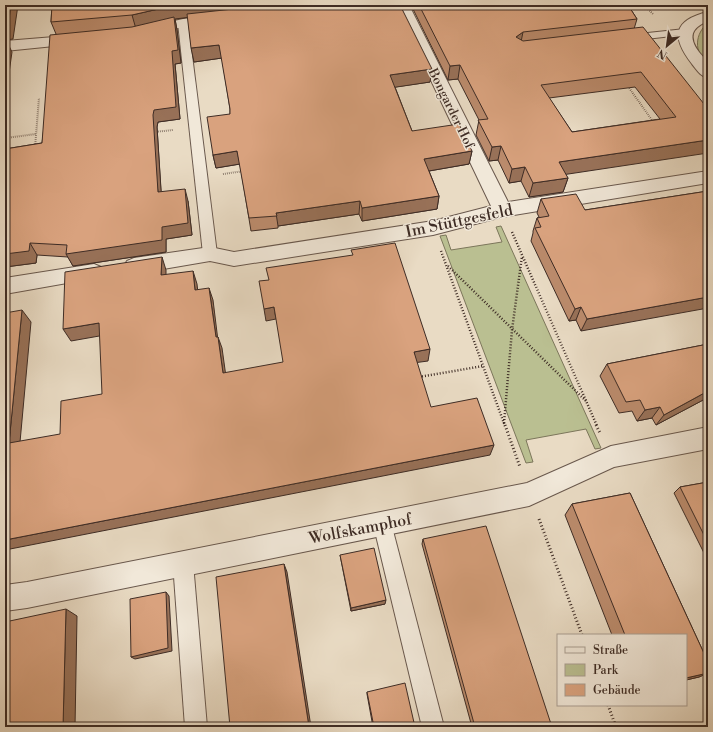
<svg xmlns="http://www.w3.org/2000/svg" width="713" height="732" viewBox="0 0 713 732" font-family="'Libre Bodoni',serif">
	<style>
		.green { fill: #babf91; stroke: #7c765b }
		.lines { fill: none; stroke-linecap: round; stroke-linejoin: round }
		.service-casing { stroke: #69584d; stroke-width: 2 }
		.minor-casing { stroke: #69584d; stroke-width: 2 }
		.path-far2 { stroke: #3e2c25; stroke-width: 2; stroke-dasharray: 0.5 1.5; stroke-linecap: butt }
		.path-far1 { stroke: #3e2c25; stroke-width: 2.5; stroke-dasharray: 1 2; stroke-linecap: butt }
		.path { stroke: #3e2c25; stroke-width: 3; stroke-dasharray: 1 2.5; stroke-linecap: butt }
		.service { fill: #f1e8d9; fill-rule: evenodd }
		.minor { fill: #f1e8d9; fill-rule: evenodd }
		.wall { fill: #bb8b6c; stroke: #3e2c25; fill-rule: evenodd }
		.shaded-wall { fill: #987158; stroke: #3e2c25 }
		.building { fill: #d9a27e; stroke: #3e2c25; fill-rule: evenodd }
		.labels { text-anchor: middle; stroke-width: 3; stroke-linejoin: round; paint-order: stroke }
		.far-street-label { font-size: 13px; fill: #3e2c25; stroke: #f1e8d9 }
		.street-label { font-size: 16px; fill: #3e2c25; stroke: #f1e8d9 }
	</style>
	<rect width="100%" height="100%" fill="#e9dbc4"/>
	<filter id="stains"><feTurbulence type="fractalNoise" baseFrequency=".005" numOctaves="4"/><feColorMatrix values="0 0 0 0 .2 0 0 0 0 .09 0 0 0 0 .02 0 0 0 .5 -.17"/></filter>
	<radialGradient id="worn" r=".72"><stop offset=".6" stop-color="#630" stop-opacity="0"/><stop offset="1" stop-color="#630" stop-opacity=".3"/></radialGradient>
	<g class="green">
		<path d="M708,23V36L706,42L708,62C693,53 695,33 708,23Z"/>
		<path d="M501,226L601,448L595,449L586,429L526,440L533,462L526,463L440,236L446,235L451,250L502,242L496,227Z"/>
	</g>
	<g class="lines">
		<defs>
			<g id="service">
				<path d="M183,20L188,23L217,254L215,258L210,259L205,258L203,254L178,23Z"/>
				<path d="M685,29L689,30L690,32L689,34L629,41L624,38L629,35Z"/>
				<path d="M382,514L389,517L391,523L444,727H422L373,523L375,517Z"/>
				<path d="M183,553L190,556L193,563L207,727H185L173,563L176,556Z"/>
			</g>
			<g id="minor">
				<path d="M395,5H409L508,202L708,171V183L502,217L433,235L234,266L210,261L134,274L127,271L124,266L127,261L134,258L210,247L234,252L433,221L491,206Z"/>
				<path d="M708,12V21C691,28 688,37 699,52C702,56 706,59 707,62C709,66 708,73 708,78C700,76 697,70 692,64C671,37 673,20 708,12Z"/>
				<path d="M217,15L222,16L224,19L222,22L183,27L147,35L142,34L140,31L142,28L183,19Z"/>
				<path d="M79,35L84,37L87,40L84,43L5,51V41Z"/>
				<path d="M94,264L101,267L104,272L101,277L5,294V278Z"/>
				<path d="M708,427V449L614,467L529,506L27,608L5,611V585L27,582L527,483L611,446Z"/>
			</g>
		</defs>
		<use href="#service" class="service-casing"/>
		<use href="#minor" class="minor-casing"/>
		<g class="path-far2">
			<path d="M644,5L653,14"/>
			<path d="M627,85L654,123"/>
			<path d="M154,132L173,130"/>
			<path d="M5,138L36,134"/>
			<path d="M35,148L39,98"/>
			<path d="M223,174L244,171"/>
		</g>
		<g class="path-far1">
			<path d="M512,232L597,426"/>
			<path d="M441,251L505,426"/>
			<path d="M448,266L586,401"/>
			<path d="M419,377L483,366"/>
			<path d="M504,423L512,330L522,256"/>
		</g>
		<g class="path">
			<path d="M505,425L520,467"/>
			<path d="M596,425L600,433"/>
			<path d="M539,519L582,635"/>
			<path d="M608,705L616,727"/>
		</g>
		<use href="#service" class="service"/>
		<use href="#minor" class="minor"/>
	</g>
	<g class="wall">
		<path d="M52,5H400L430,82L395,87L412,131L472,151L469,164L429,171L439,196L437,209L362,221L359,214L278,226V228L251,231L240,164L216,168L213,155L230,114V109L222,58L194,62L188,17L183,18L175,19L177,30L181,63L175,64L180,119L158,122L157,127L161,192L188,201L192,235L166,239V252L73,266L68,257L37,255L36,263L5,267V149L42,143L56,34L51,22Z"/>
		<path d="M411,5H628L637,19L634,29L708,109L565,174L568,178L563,192L529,197L521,181L509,183L498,160L489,161L476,135L479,120L458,79L448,80ZM635,87L660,119L572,132L549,98Z"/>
		<path d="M708,191L581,331L576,320L569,321L531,241L533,233V231L537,218L539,217L537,213L541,199L585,210Z"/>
		<path d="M708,344V404L705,399L656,425L652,418L637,421L632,411L619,413L600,376L607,364Z"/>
		<path d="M708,482V561L674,493L680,487Z"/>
		<path d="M630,493L708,662V673L699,677L686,680V635H612L565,515L572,504Z"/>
		<path d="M423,539L552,727H472L422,544Z"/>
		<path d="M340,555L385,604L351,611L341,560Z"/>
		<path d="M367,692L415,727H373L367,694Z"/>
	</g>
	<g class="shaded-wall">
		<path d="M11,5H18L13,39L6,40L12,52L5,101V27Z"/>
		<path d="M176,5H289L183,18L175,19L177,30L181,63L175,64L180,119L158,122L157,127L162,205L158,192L136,29L132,15Z"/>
		<path d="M523,32L520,47L516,37Z"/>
		<path d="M219,45L222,58L194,62L191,48Z"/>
		<path d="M460,65L458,79L448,80L450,66Z"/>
		<path d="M432,69L430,82L390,88V75Z"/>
		<path d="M708,140V153L555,176L559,162Z"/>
		<path d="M501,146L498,160L489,161L492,147Z"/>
		<path d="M237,151L240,164L216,168L213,155Z"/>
		<path d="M472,151L469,164L423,172L424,159Z"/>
		<path d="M525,167L521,181L509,183L512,169Z"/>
		<path d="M568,178L563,192L529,197L533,183Z"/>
		<path d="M185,189L188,201L192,235L166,239V252L73,266L66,254L162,227Z"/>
		<path d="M439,196L437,209L362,221V208Z"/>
		<path d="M360,201L359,214L278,226L276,213Z"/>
		<path d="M30,243L37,255L36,263L5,267V254Z"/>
		<path d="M162,257L166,270V288L161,275Z"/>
		<path d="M193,271L197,284L199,302L195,290Z"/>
		<path d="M209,288L213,300L219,349L216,337Z"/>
		<path d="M708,297V308L581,331L587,319Z"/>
		<path d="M274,307L276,319L266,321L264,309Z"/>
		<path d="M581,307L576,320L569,321L575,309Z"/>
		<path d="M22,310L31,322L19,453L9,443Z"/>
		<path d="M99,323L105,335L71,341L63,329Z"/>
		<path d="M218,337L222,348L227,384L223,373Z"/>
		<path d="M430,349L428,361L413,363L414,352Z"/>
		<path d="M708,391V395L705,399L656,425L664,415Z"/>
		<path d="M660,407L652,418L637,421L645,410Z"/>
		<path d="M494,445L490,455L5,550V540Z"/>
		<path d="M284,564L287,572L311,727H309Z"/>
		<path d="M166,592L169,596L172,651L135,659L131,657Z"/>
		<path d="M386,600L385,604L351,611V608Z"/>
		<path d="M66,609L77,616L75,727H63Z"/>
		<path d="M708,673L699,677L686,680V678Z"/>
	</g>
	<g class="building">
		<path d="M5,5H11L8,26L5,27Z"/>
		<path d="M52,5H176L132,15L51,22Z"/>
		<path d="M270,5H400L432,69L390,75L412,131L459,124L472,151L424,159L439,196L362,208L360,201L276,213L277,216L249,218L237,151L213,155L207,117L230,114V109L219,45L191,48L187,14Z"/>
		<path d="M419,5H628L637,19L523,32L516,37L523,41L643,27L708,109V140L559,162L568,178L533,183L525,167L512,169L501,146L492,147L478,120L488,119L460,65L450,66ZM641,72L676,117L572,132L541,85Z"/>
		<path d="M174,17L178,50L172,51L176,107L154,110L153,115L158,192L185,189L188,223L162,227V240L66,254L67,245L30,243L29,251L5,254V149L42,143L50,35L132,27Z"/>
		<path d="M708,191V297L587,319L581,307L575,309L535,228L541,227L537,218L549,216L541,199L576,194L585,210Z"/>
		<path d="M395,243L430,349L414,352L431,407L477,398L494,445L5,540V313L22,310L9,443L60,434L61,401L102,394L99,323L63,329L65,272L162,257L161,275L193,271L195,290L209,288L216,337H218L223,373L283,362L274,307L264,309L259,281L269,280L266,268L353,255L351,250Z"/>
		<path d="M708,344V391L664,415L660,407L645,410L640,400L626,402L607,364Z"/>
		<path d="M708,482V543L680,487Z"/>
		<path d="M630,493L708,662V673L686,678V635H625L572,504Z"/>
		<path d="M486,526L552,727H475L423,539Z"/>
		<path d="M374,548L386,600L351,608L340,555Z"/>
		<path d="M284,564L309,727H230L216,577Z"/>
		<path d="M166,592L168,648L131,657L130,599Z"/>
		<path d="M66,609L63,727H5V622Z"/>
		<path d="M405,683L415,727H374L367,692Z"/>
	</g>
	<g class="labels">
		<g class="far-street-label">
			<text transform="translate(452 108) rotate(64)" y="5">Bongarder Hof</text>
		</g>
		<g class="street-label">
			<text transform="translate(459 220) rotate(-12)" y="6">Im Stüttgesfeld</text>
			<text transform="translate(360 528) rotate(-11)" y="6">Wolfskamphof</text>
		</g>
	</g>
	<rect width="713" height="732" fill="none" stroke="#e9dbc4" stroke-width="20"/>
	<rect x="6" y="6" width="701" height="720" fill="none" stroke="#3e2c25" stroke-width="2"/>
	<rect x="10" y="10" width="693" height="712" fill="none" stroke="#3e2c25"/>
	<rect x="557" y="634" width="130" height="72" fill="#f1e8d9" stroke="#a99d91"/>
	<rect x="565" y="647" width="20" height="6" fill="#f1e8d9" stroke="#a99d91"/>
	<text x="593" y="654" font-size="12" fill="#3e2c25">Straße</text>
	<rect x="565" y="664" width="20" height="12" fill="#babf91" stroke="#a99d91"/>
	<text x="593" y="674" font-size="12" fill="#3e2c25">Park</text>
	<rect x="565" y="684" width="20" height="12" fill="#d9a27e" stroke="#a99d91"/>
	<text x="593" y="694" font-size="12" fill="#3e2c25">Gebäude</text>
	<g transform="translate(667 46) rotate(209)" stroke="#f1e8d9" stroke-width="3" paint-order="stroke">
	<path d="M0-3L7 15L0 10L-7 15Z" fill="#3e2c25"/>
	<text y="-6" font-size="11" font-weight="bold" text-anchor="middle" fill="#3e2c25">N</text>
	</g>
	<rect width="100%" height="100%" filter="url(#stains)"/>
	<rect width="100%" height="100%" fill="url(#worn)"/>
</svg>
